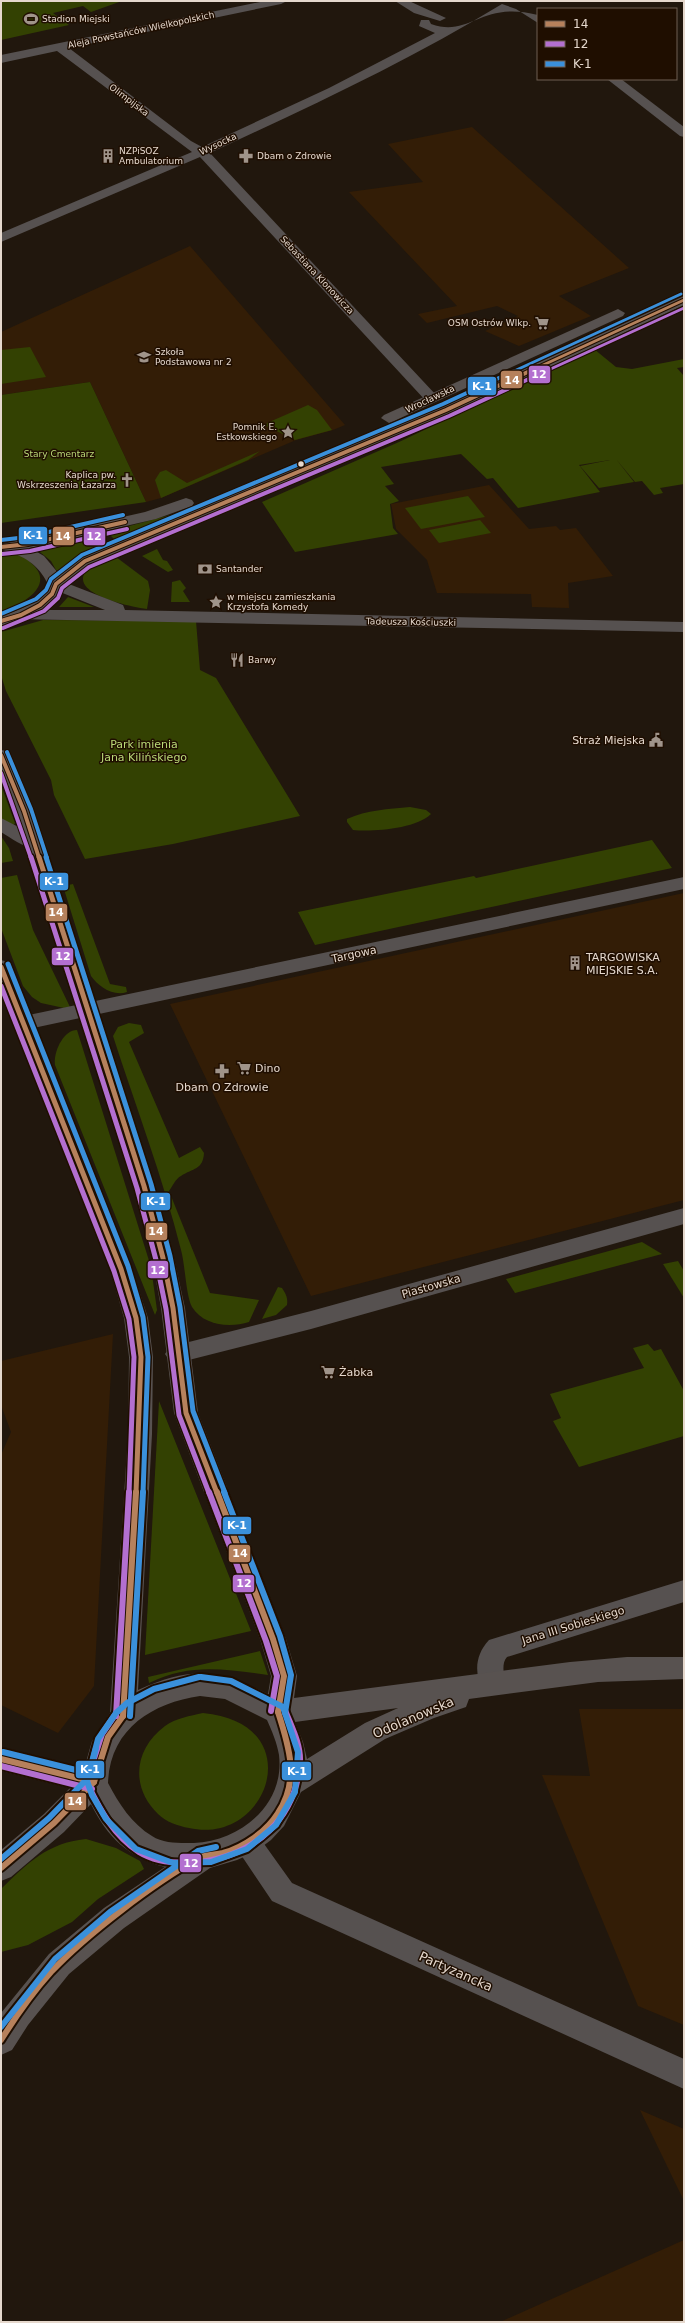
<svg xmlns="http://www.w3.org/2000/svg" width="685" height="2323" viewBox="0 0 685 2323" font-family="'DejaVu Sans',sans-serif">
	<style>
		.built { fill: #331d06 }
		.green { fill: #334102 }
		.lines { fill: none; stroke-linecap: round; stroke-linejoin: round }
		.street { fill: #565150; fill-rule: evenodd }
		.secondary { fill: #585250; fill-rule: evenodd }
		.bus-1-far3-casing { stroke: #1f0e00; stroke-width: 5 }
		.bus-1-far2-casing { stroke: #1f0e00; stroke-width: 6 }
		.bus-1-far1-casing { stroke: #1f0e00; stroke-width: 8 }
		.bus-1-casing { stroke: #1f0e00; stroke-width: 10 }
		.bus-2-far3-casing { stroke: #1f0e00; stroke-width: 5 }
		.bus-2-far2-casing { stroke: #1f0e00; stroke-width: 6 }
		.bus-2-far1-casing { stroke: #1f0e00; stroke-width: 8 }
		.bus-2-casing { stroke: #1f0e00; stroke-width: 10 }
		.bus-3-far3-casing { stroke: #1f0e00; stroke-width: 5 }
		.bus-3-far2-casing { stroke: #1f0e00; stroke-width: 6 }
		.bus-3-far1-casing { stroke: #1f0e00; stroke-width: 8 }
		.bus-3-casing { stroke: #1f0e00; stroke-width: 10 }
		.bus-1-far3 { stroke: #b6815c; stroke-width: 3 }
		.bus-1-far2 { stroke: #b6815c; stroke-width: 4 }
		.bus-1-far1 { stroke: #b6815c; stroke-width: 5 }
		.bus-1 { stroke: #b6815c; stroke-width: 6 }
		.bus-2-far3 { stroke: #b36fd0; stroke-width: 3 }
		.bus-2-far2 { stroke: #b36fd0; stroke-width: 4 }
		.bus-2-far1 { stroke: #b36fd0; stroke-width: 5 }
		.bus-2 { stroke: #b36fd0; stroke-width: 6 }
		.bus-3-far3 { stroke: #3a90db; stroke-width: 3 }
		.bus-3-far2 { stroke: #3a90db; stroke-width: 4 }
		.bus-3-far1 { stroke: #3a90db; stroke-width: 5 }
		.bus-3 { stroke: #3a90db; stroke-width: 6 }
		.bus-dot { fill: #e5d8cd; stroke: #1f0e00; stroke-width: 1.5 }
		.labels { text-anchor: middle; stroke-width: 3; stroke-linejoin: round; paint-order: stroke }
		.far-poi-label { font-size: 9px; fill: #e5d8cd; stroke: #1f0e00; text-anchor: start }
		.far-street-label { font-size: 9px; fill: #e5d8cd; stroke: #1f0e00 }
		.far-park-label { font-size: 9px; fill: #bad977; stroke: #1f0e00 }
		.poi-label { font-size: 11px; fill: #e5d8cd; stroke: #1f0e00; text-anchor: start }
		.park-label { font-size: 11px; fill: #bad977; stroke: #1f0e00 }
		.street-label { font-size: 11px; fill: #e5d8cd; stroke: #1f0e00 }
		.near-street-label { font-size: 13px; fill: #e5d8cd; stroke: #1f0e00 }
		.line-badge { stroke: #1f0e00; stroke-width: 1.5 }
		.badge-label { font-size: 11px; text-anchor: middle; font-weight: bold; fill: #fff }
	</style>
	<rect width="100%" height="100%" fill="#21170d"/>
	<g class="built">
		<path d="M472,127L629,268L559,296L591,316L519,346L485,331L518,316L497,306L427,323L418,314L457,306L349,192L423,182L388,144Z"/>
		<path d="M190,246L345,425L333,430L296,440L161,498L146,502L90,382L1,395V332Z"/>
		<path d="M489,485L529,529L556,526L560,530L576,528L613,576L568,583L569,608L532,607L531,594L437,593L427,560L396,529L391,504Z"/>
		<path d="M684,893V1200L311,1296L170,1004Z"/>
		<path d="M113,1334L94,1686L58,1733L1,1705V1455L11,1432L1,1405V1361Z"/>
		<path d="M579,1709H684V2025L638,2006L542,1775L590,1776Z"/>
		<path d="M640,2110L684,2129V2201Z"/>
		<path d="M684,2240V2322H500Z"/>
	</g>
	<g class="green">
		<path d="M1,1H122L91,12L83,6L53,13L69,25L1,40Z"/>
		<path d="M30,347L46,377L1,384V350Z"/>
		<path d="M594,349L616,367L632,369L684,359V367L677,368L684,376V484L660,488L663,493L654,495L642,481L635,482L616,459L634,482L599,488L580,466L610,460L579,465L600,492L518,508L493,478L487,479L461,454L381,467L394,484L385,486L399,501L390,504L393,528L398,534L295,552L262,502L399,442Z"/>
		<path d="M90,382L146,502L1,523V395Z"/>
		<path d="M308,405L317,410L332,430L295,440L266,426L267,423Z"/>
		<path d="M260,451L248,460L161,498L155,480L160,472L166,470L187,483Z"/>
		<path d="M468,496L485,517L421,529L405,508Z"/>
		<path d="M174,514L178,517L116,541L107,532Z"/>
		<path d="M480,520L491,533L439,543L429,530Z"/>
		<path d="M89,536L102,547L79,558L61,571L56,570L51,561L35,548Z"/>
		<path d="M157,549L163,560L167,561L173,570L168,572L142,556Z"/>
		<path d="M11,554C19,553 23,556 30,562C58,585 22,605 1,611V555Z"/>
		<path d="M112,554L148,581L150,590L147,609C112,604 44,584 112,554Z"/>
		<path d="M180,580L186,588L183,591L190,602H171L172,582Z"/>
		<path d="M68,597L94,607H59Z"/>
		<path d="M43,620L196,621L200,670L216,678L300,816L173,844L85,859L54,795L51,780L6,691L1,675V632Z"/>
		<path d="M1,785L15,823L14,825L1,819Z"/>
		<path d="M410,807L426,810L431,814C416,829 372,832 353,830L347,822V819C367,810 388,809 410,807Z"/>
		<path d="M1,836L9,848L13,861L1,863Z"/>
		<path d="M652,840L672,868L315,945L298,912L474,876L476,878Z"/>
		<path d="M17,875L33,930L70,1007L64,1008L41,1003L32,997L23,986L1,928V878Z"/>
		<path d="M73,884L110,984L126,987L127,992C113,997 98,986 91,976L63,886Z"/>
		<path d="M129,1023L141,1025L144,1033L129,1042L179,1158L200,1147L204,1153C203,1170 193,1168 181,1176C176,1178 172,1187 169,1191L210,1293L259,1300L249,1322C230,1328 204,1326 192,1307C186,1296 185,1264 181,1250C163,1178 136,1107 113,1036L118,1027Z"/>
		<path d="M77,1030L151,1267L157,1310L155,1315L55,1065C53,1053 63,1030 77,1030Z"/>
		<path d="M642,1242L662,1254L515,1293L506,1279Z"/>
		<path d="M678,1261L684,1271V1298L663,1264Z"/>
		<path d="M278,1287L282,1288C286,1294 288,1298 287,1305L276,1315L262,1319Z"/>
		<path d="M648,1344L654,1351L661,1349L684,1391V1436L579,1467L553,1421L561,1418L550,1394L644,1368L633,1348Z"/>
		<path d="M159,1401L251,1631L145,1655Z"/>
		<path d="M260,1651L268,1675C224,1669 190,1663 149,1683L148,1677Z"/>
		<path d="M203,1713C311,1723 269,1846 189,1828C178,1826 166,1822 158,1814C130,1787 134,1749 165,1726C176,1718 190,1716 203,1713Z"/>
		<path d="M86,1839L116,1848L140,1861L144,1869L98,1899L72,1922L28,1945L1,1952V1889C28,1863 47,1843 86,1839Z"/>
	</g>
	<g class="lines">
		<g class="street">
			<path d="M265,1H287L281,4L69,48L191,141L202,147L329,88L435,33L419,26L421,20H429L431,24C471,38 480,0 538,15V23L516,9L502,4C409,61 309,107 210,153L436,395L438,398L436,401H426L200,157L1,242V233L192,152L57,51L1,63V55Z"/>
			<path d="M395,1H409L446,18L440,21L414,13Z"/>
			<path d="M607,79H621L684,127V137L680,136Z"/>
			<path d="M56,579L123,605L125,610L684,622V632L15,619L13,615L15,611L21,610H105L50,588L48,584L50,580Z"/>
			<path d="M1,818L42,839L45,843L42,847C27,851 13,839 1,832Z"/>
			<path d="M684,877V889L24,1030L17,1028L14,1023L17,1018L24,1016Z"/>
			<path d="M684,1208V1224L311,1329L177,1363L169,1360L165,1354L169,1348L177,1345L311,1311Z"/>
			<path d="M684,1580V1602L507,1657C499,1666 508,1679 501,1691L492,1695L483,1691C474,1673 475,1655 489,1640Z"/>
			<path d="M1,1747L94,1770L104,1773L108,1782L104,1791L94,1794L1,1771Z"/>
			<path d="M247,1830L257,1834L292,1883L684,2059V2089L272,1901L233,1843L237,1834Z"/>
		</g>
		<g class="secondary">
			<path d="M684,296V305L451,413L91,564L63,586L58,598L46,609L27,619L1,626V616C19,610 40,603 48,584C38,564 24,556 3,550L1,547L3,544L145,512L186,498L192,500L194,503L192,506L156,519L30,548L44,556L59,574L79,558L441,407Z"/>
			<path d="M618,309L625,313L623,316L394,421L389,423L381,418L384,415Z"/>
			<path d="M1,750L7,751L10,755L33,811L155,1186L174,1258L185,1308L198,1413L286,1639L297,1676L294,1698L570,1662L627,1657H684V1679L598,1682L469,1699L466,1707L434,1718L385,1739L301,1792L284,1826L271,1840L255,1852L237,1860L210,1868L124,1928L69,1974L28,2025L12,2050L1,2055V2013L49,1954L104,1908L165,1867C129,1858 107,1837 91,1804L64,1832L11,1877L1,1881V1850L44,1814L82,1776L92,1741L110,1713L128,1434L129,1357L124,1318L110,1269L1,993V960L8,962L11,967L132,1269L148,1318L153,1357L152,1434L138,1690C192,1666 216,1669 268,1694L271,1676L260,1639L174,1413L161,1308L152,1258L133,1186L15,811L1,777ZM200,1696L225,1699L267,1720C272,1731 277,1743 279,1755C285,1805 240,1841 194,1843C181,1843 164,1844 152,1836C132,1824 119,1804 108,1783C110,1729 152,1703 200,1696ZM398,1708L365,1723L307,1759L303,1742L295,1722Z"/>
		</g>
		<defs>
			<path id="bus-1-far3" d="M528,372L684,300"/>
			<g id="bus-1-far2">
				<path d="M1,547L28,544L125,522"/>
				<path d="M1,621L21,615L40,605L52,594L56,584L85,561L446,410L530,371"/>
				<path d="M1,755L24,811L39,858"/>
			</g>
			<g id="bus-1-far1">
				<path d="M39,857L144,1186L163,1258L173,1308L186,1413L217,1493"/>
				<path d="M1,967L121,1269L136,1318L141,1357L136,1493"/>
			</g>
			<g id="bus-1">
				<path d="M217,1492L273,1639L284,1676L278,1712"/>
				<path d="M123,1716L136,1492"/>
				<path d="M1,1759L94,1782"/>
				<path d="M1,1868L54,1823L94,1782L108,1737L123,1716"/>
				<path d="M1,2040C16,2016 32,1993 51,1972C87,1934 153,1884 199,1858C207,1854 215,1855 223,1853C244,1847 266,1832 278,1813C300,1780 289,1746 278,1712"/>
			</g>
			<path id="bus-2-far3" d="M544,372L684,308"/>
			<g id="bus-2-far2">
				<path d="M2,554L30,551L127,529"/>
				<path d="M3,628L44,611L58,598L62,588L89,567L449,416L546,371"/>
				<path d="M1,773L31,858"/>
			</g>
			<g id="bus-2-far1">
				<path d="M31,857L137,1188L156,1260L166,1309L179,1415L209,1493"/>
				<path d="M1,986L114,1271L129,1319L134,1357L129,1493"/>
			</g>
			<g id="bus-2">
				<path d="M209,1492L266,1641L277,1676L271,1711"/>
				<path d="M117,1712L102,1734L87,1780L88,1785C100,1810 114,1836 139,1852C157,1863 180,1864 200,1862C255,1855 296,1819 300,1762C301,1744 291,1726 285,1710"/>
				<path d="M116,1716L129,1492"/>
				<path d="M1,1766L92,1789"/>
			</g>
			<path id="bus-3-far3" d="M512,372L681,294"/>
			<g id="bus-3-far2">
				<path d="M1,540L27,537L123,515"/>
				<path d="M1,614L36,599L46,590L51,579L82,555L443,404L514,371"/>
				<path d="M7,752L31,809L47,858"/>
			</g>
			<g id="bus-3-far1">
				<path d="M46,857L151,1184L170,1256L180,1307L193,1411L225,1493"/>
				<path d="M8,964L128,1266L143,1317L148,1357L143,1493"/>
			</g>
			<g id="bus-3">
				<path d="M224,1492L280,1636L291,1675L285,1713"/>
				<path d="M199,1677L154,1689L127,1703L116,1713L98,1739L87,1781L92,1795L106,1819L136,1849L173,1863L211,1862L247,1849L276,1825L295,1792L298,1752L283,1707L231,1681L201,1677"/>
				<path d="M130,1716L143,1492"/>
				<path d="M3,1752L96,1775"/>
				<path d="M1,1859L49,1818L88,1778L96,1748"/>
				<path d="M1,2027L55,1959L110,1912L198,1851L216,1847"/>
			</g>
		</defs>
		<use href="#bus-1-far3" class="bus-1-far3-casing"/>
		<use href="#bus-1-far2" class="bus-1-far2-casing"/>
		<use href="#bus-1-far1" class="bus-1-far1-casing"/>
		<use href="#bus-1" class="bus-1-casing"/>
		<use href="#bus-2-far3" class="bus-2-far3-casing"/>
		<use href="#bus-2-far2" class="bus-2-far2-casing"/>
		<use href="#bus-2-far1" class="bus-2-far1-casing"/>
		<use href="#bus-2" class="bus-2-casing"/>
		<use href="#bus-3-far3" class="bus-3-far3-casing"/>
		<use href="#bus-3-far2" class="bus-3-far2-casing"/>
		<use href="#bus-3-far1" class="bus-3-far1-casing"/>
		<use href="#bus-3" class="bus-3-casing"/>
		<use href="#bus-1-far3" class="bus-1-far3"/>
		<use href="#bus-1-far2" class="bus-1-far2"/>
		<use href="#bus-1-far1" class="bus-1-far1"/>
		<use href="#bus-1" class="bus-1"/>
		<use href="#bus-2-far3" class="bus-2-far3"/>
		<use href="#bus-2-far2" class="bus-2-far2"/>
		<use href="#bus-2-far1" class="bus-2-far1"/>
		<use href="#bus-2" class="bus-2"/>
		<use href="#bus-3-far3" class="bus-3-far3"/>
		<use href="#bus-3-far2" class="bus-3-far2"/>
		<use href="#bus-3-far1" class="bus-3-far1"/>
		<use href="#bus-3" class="bus-3"/>
	</g>
	<defs>
		<symbol id="stadium-bare" viewBox="-9 -9 18 18"><path d="M0-5a6.5 5 0 1 0 0 10a6.5 5 0 1 0 0-10ZM-3.5-1.8h7v3.6h-7Z" fill="#a0948a" stroke="#1f0e00" stroke-width="2.5" paint-order="stroke"/></symbol>
		<symbol id="building-bare" viewBox="-9 -9 18 18"><path d="M-4-6H4V6H1V3H-1V6H-4ZM-2.5-4.3h1.7v1.8h-1.7ZM.8-4.3h1.7v1.8H.8ZM-2.5-1h1.7V.8h-1.7ZM.8-1h1.7V.8H.8Z" fill="#a0948a" stroke="#1f0e00" stroke-width="2.5" paint-order="stroke"/></symbol>
		<symbol id="pharmacy-bare" viewBox="-9 -9 18 18"><path d="M-2-6h4v4h4v4h-4v4h-4v-4h-4v-4h4Z" fill="#a0948a" stroke="#1f0e00" stroke-width="2.5" paint-order="stroke"/></symbol>
		<symbol id="supermarket-bare" viewBox="-9 -9 18 18"><path d="M-6-5.5h2.5l.6 2H6L4.5 2H-2.5L-4.4-4H-6ZM-1.5 3.2a1.3 1.3 0 1 0 .1 0ZM3 3.2a1.3 1.3 0 1 0 .1 0Z" fill="#a0948a" stroke="#1f0e00" stroke-width="2.5" paint-order="stroke"/></symbol>
		<symbol id="school-bare" viewBox="-9 -9 18 18"><path d="M0-5L7-2L0 1L-7-2ZM-4 1L0 2.5L4 1V4Q0 6-4 4Z" fill="#a0948a" stroke="#1f0e00" stroke-width="2.5" paint-order="stroke"/></symbol>
		<symbol id="sight-bare" viewBox="-9 -9 18 18"><path d="M0-6L1.8-2.2L6-1.7L2.9 1.2L3.7 5.4L0 3.3L-3.7 5.4L-2.9 1.2L-6-1.7L-1.8-2.2Z" fill="#a0948a" stroke="#1f0e00" stroke-width="2.5" paint-order="stroke"/></symbol>
		<symbol id="church-bare" viewBox="-9 -9 18 18"><path d="M-1.2-6h2.4v3.5h3.3v2.4h-3.3V6h-2.4V-.1h-3.3v-2.4h3.3Z" fill="#a0948a" stroke="#1f0e00" stroke-width="2.5" paint-order="stroke"/></symbol>
		<symbol id="bank-bare" viewBox="-9 -9 18 18"><path d="M-6-4H6V4H-6ZM0-2.3a2.3 2.3 0 1 0 0 4.6a2.3 2.3 0 1 0 0-4.6Z" fill="#a0948a" stroke="#1f0e00" stroke-width="2.5" paint-order="stroke"/></symbol>
		<symbol id="restaurant-bare" viewBox="-9 -9 18 18"><path d="M-5-6h1v4h1v-4h1v4h1v-4h1v5L-1.5 .5V6h-2V.5L-5-1ZM5-6V6H3V1.5H1.5Q1.5-4 5-6Z" fill="#a0948a" stroke="#1f0e00" stroke-width="2.5" paint-order="stroke"/></symbol>
		<symbol id="civic-bare" viewBox="-9 -9 18 18"><path d="M-.6-6.5H3V-4.5H.6V-3L4-1V1h2V6H-6V1h2V-1L-.6-3ZM-1.2 2.5V6h2.4V2.5Z" fill="#a0948a" stroke="#1f0e00" stroke-width="2.5" paint-order="stroke"/></symbol>
	</defs>
	<g fill-rule="evenodd">
		<use href="#stadium-bare" x="21" y="9" width="20" height="20"/>
		<use href="#building-bare" x="98" y="146" width="20" height="20"/>
		<use href="#pharmacy-bare" x="236" y="146" width="20" height="20"/>
		<use href="#supermarket-bare" x="532" y="313" width="20" height="20"/>
		<use href="#school-bare" x="134" y="347" width="20" height="20"/>
		<use href="#sight-bare" x="278" y="422" width="20" height="20"/>
		<use href="#church-bare" x="117" y="470" width="20" height="20"/>
		<use href="#bank-bare" x="195" y="559" width="20" height="20"/>
		<use href="#sight-bare" x="206" y="592" width="20" height="20"/>
		<use href="#restaurant-bare" x="227" y="650" width="20" height="20"/>
		<use href="#civic-bare" x="646" y="730" width="20" height="20"/>
		<use href="#building-bare" x="565" y="953" width="20" height="20"/>
		<use href="#supermarket-bare" x="234" y="1058" width="20" height="20"/>
		<use href="#pharmacy-bare" x="212" y="1061" width="20" height="20"/>
		<use href="#supermarket-bare" x="318" y="1362" width="20" height="20"/>
	</g>
	<circle class="bus-dot" cx="301" cy="464" r="3.5"/>
	<g class="labels">
		<g class="far-poi-label">
			<text x="42" y="22">Stadion Miejski</text>
			<text x="119" y="154">NZPiSOZ<tspan x="119" dy="10">Ambulatorium</tspan></text>
			<text x="257" y="159">Dbam o Zdrowie</text>
			<text x="531" y="326" text-anchor="end">OSM Ostrów Wlkp.</text>
			<text x="155" y="355">Szkoła<tspan x="155" dy="10">Podstawowa nr 2</tspan></text>
			<text x="277" y="430" text-anchor="end">Pomnik E.<tspan x="277" dy="10">Estkowskiego</tspan></text>
			<text x="116" y="478" text-anchor="end">Kaplica pw.<tspan x="116" dy="10">Wskrzeszenia Łazarza</tspan></text>
			<text x="216" y="572">Santander</text>
			<text x="227" y="600">w miejscu zamieszkania<tspan x="227" dy="10">Krzystofa Komedy</tspan></text>
			<text x="248" y="663">Barwy</text>
		</g>
		<g class="far-street-label">
			<text transform="translate(141 30) rotate(-12)" y="3">Aleja Powstańców Wielkopolskich</text>
			<text transform="translate(129 100) rotate(37)" y="3">Olimpijska</text>
			<text transform="translate(218 144) rotate(-25)" y="3">Wysocka</text>
			<text transform="translate(317 275) rotate(47)" y="3">Sebastiana Klonowicza</text>
			<text transform="translate(430 399) rotate(-25)" y="3">Wrocławska</text>
			<text transform="translate(411 622) rotate(1)" y="3">Tadeusza Kościuszki</text>
		</g>
		<g class="far-park-label">
			<text x="59" y="457">Stary Cmentarz</text>
		</g>
		<g class="poi-label">
			<text x="645" y="744" text-anchor="end">Straż Miejska</text>
			<text x="586" y="961">TARGOWISKA<tspan x="586" dy="13">MIEJSKIE S.A.</tspan></text>
			<text x="255" y="1072">Dino</text>
			<text x="222" y="1091" text-anchor="middle">Dbam O Zdrowie</text>
			<text x="339" y="1376">Żabka</text>
		</g>
		<g class="park-label">
			<text x="144" y="748">Park imienia<tspan x="144" dy="13">Jana Kilińskiego</tspan></text>
		</g>
		<g class="street-label">
			<text transform="translate(354 954) rotate(-12)" y="4">Targowa</text>
			<text transform="translate(431 1286) rotate(-16)" y="4">Piastowska</text>
			<text transform="translate(573 1625) rotate(-17)" y="4">Jana III Sobieskiego</text>
		</g>
		<g class="near-street-label">
			<text transform="translate(413 1717) rotate(-23)" y="5">Odolanowska</text>
			<text transform="translate(456 1971) rotate(24)" y="5">Partyzancka</text>
		</g>
	</g>
	<g class="line-badge">
		<rect x="528" y="365" width="23" height="19" rx="4" fill="#b36fd0"/>
		<rect x="500" y="370" width="23" height="19" rx="4" fill="#b6815c"/>
		<rect x="467" y="376" width="30" height="20" rx="4" fill="#3a90db"/>
		<rect x="18" y="526" width="30" height="19" rx="4" fill="#3a90db"/>
		<rect x="52" y="526" width="23" height="20" rx="4" fill="#b6815c"/>
		<rect x="83" y="527" width="23" height="19" rx="4" fill="#b36fd0"/>
		<rect x="39" y="872" width="30" height="19" rx="4" fill="#3a90db"/>
		<rect x="45" y="903" width="23" height="19" rx="4" fill="#b6815c"/>
		<rect x="51" y="947" width="23" height="19" rx="4" fill="#b36fd0"/>
		<rect x="140" y="1192" width="31" height="19" rx="4" fill="#3a90db"/>
		<rect x="145" y="1222" width="23" height="19" rx="4" fill="#b6815c"/>
		<rect x="147" y="1260" width="22" height="19" rx="4" fill="#b36fd0"/>
		<rect x="222" y="1516" width="30" height="19" rx="4" fill="#3a90db"/>
		<rect x="228" y="1544" width="23" height="19" rx="4" fill="#b6815c"/>
		<rect x="232" y="1574" width="23" height="19" rx="4" fill="#b36fd0"/>
		<rect x="75" y="1760" width="30" height="19" rx="4" fill="#3a90db"/>
		<rect x="281" y="1761" width="31" height="20" rx="4" fill="#3a90db"/>
		<rect x="64" y="1792" width="23" height="19" rx="4" fill="#b6815c"/>
		<rect x="179" y="1853" width="23" height="20" rx="4" fill="#b36fd0"/>
	</g>
	<g class="badge-label">
		<text x="539" y="378">12</text>
		<text x="512" y="384">14</text>
		<text x="482" y="390">K-1</text>
		<text x="33" y="539">K-1</text>
		<text x="63" y="540">14</text>
		<text x="94" y="540">12</text>
		<text x="54" y="885">K-1</text>
		<text x="56" y="916">14</text>
		<text x="63" y="960">12</text>
		<text x="156" y="1205">K-1</text>
		<text x="156" y="1235">14</text>
		<text x="158" y="1274">12</text>
		<text x="237" y="1529">K-1</text>
		<text x="240" y="1557">14</text>
		<text x="244" y="1587">12</text>
		<text x="90" y="1773">K-1</text>
		<text x="297" y="1775">K-1</text>
		<text x="75" y="1805">14</text>
		<text x="191" y="1867">12</text>
	</g>
	<rect width="685" height="2323" fill="none" stroke="#e5d8cd" stroke-width="4"/>
	<rect x="537" y="8" width="140" height="72" fill="#1f0e00" stroke="#6e5f52"/>
	<rect x="545" y="21" width="20" height="6" fill="#b6815c" stroke="#6e5f52"/>
	<text x="573" y="28" font-size="12" fill="#e5d8cd">14</text>
	<rect x="545" y="41" width="20" height="6" fill="#b36fd0" stroke="#6e5f52"/>
	<text x="573" y="48" font-size="12" fill="#e5d8cd">12</text>
	<rect x="545" y="61" width="20" height="6" fill="#3a90db" stroke="#6e5f52"/>
	<text x="573" y="68" font-size="12" fill="#e5d8cd">K-1</text>
</svg>
